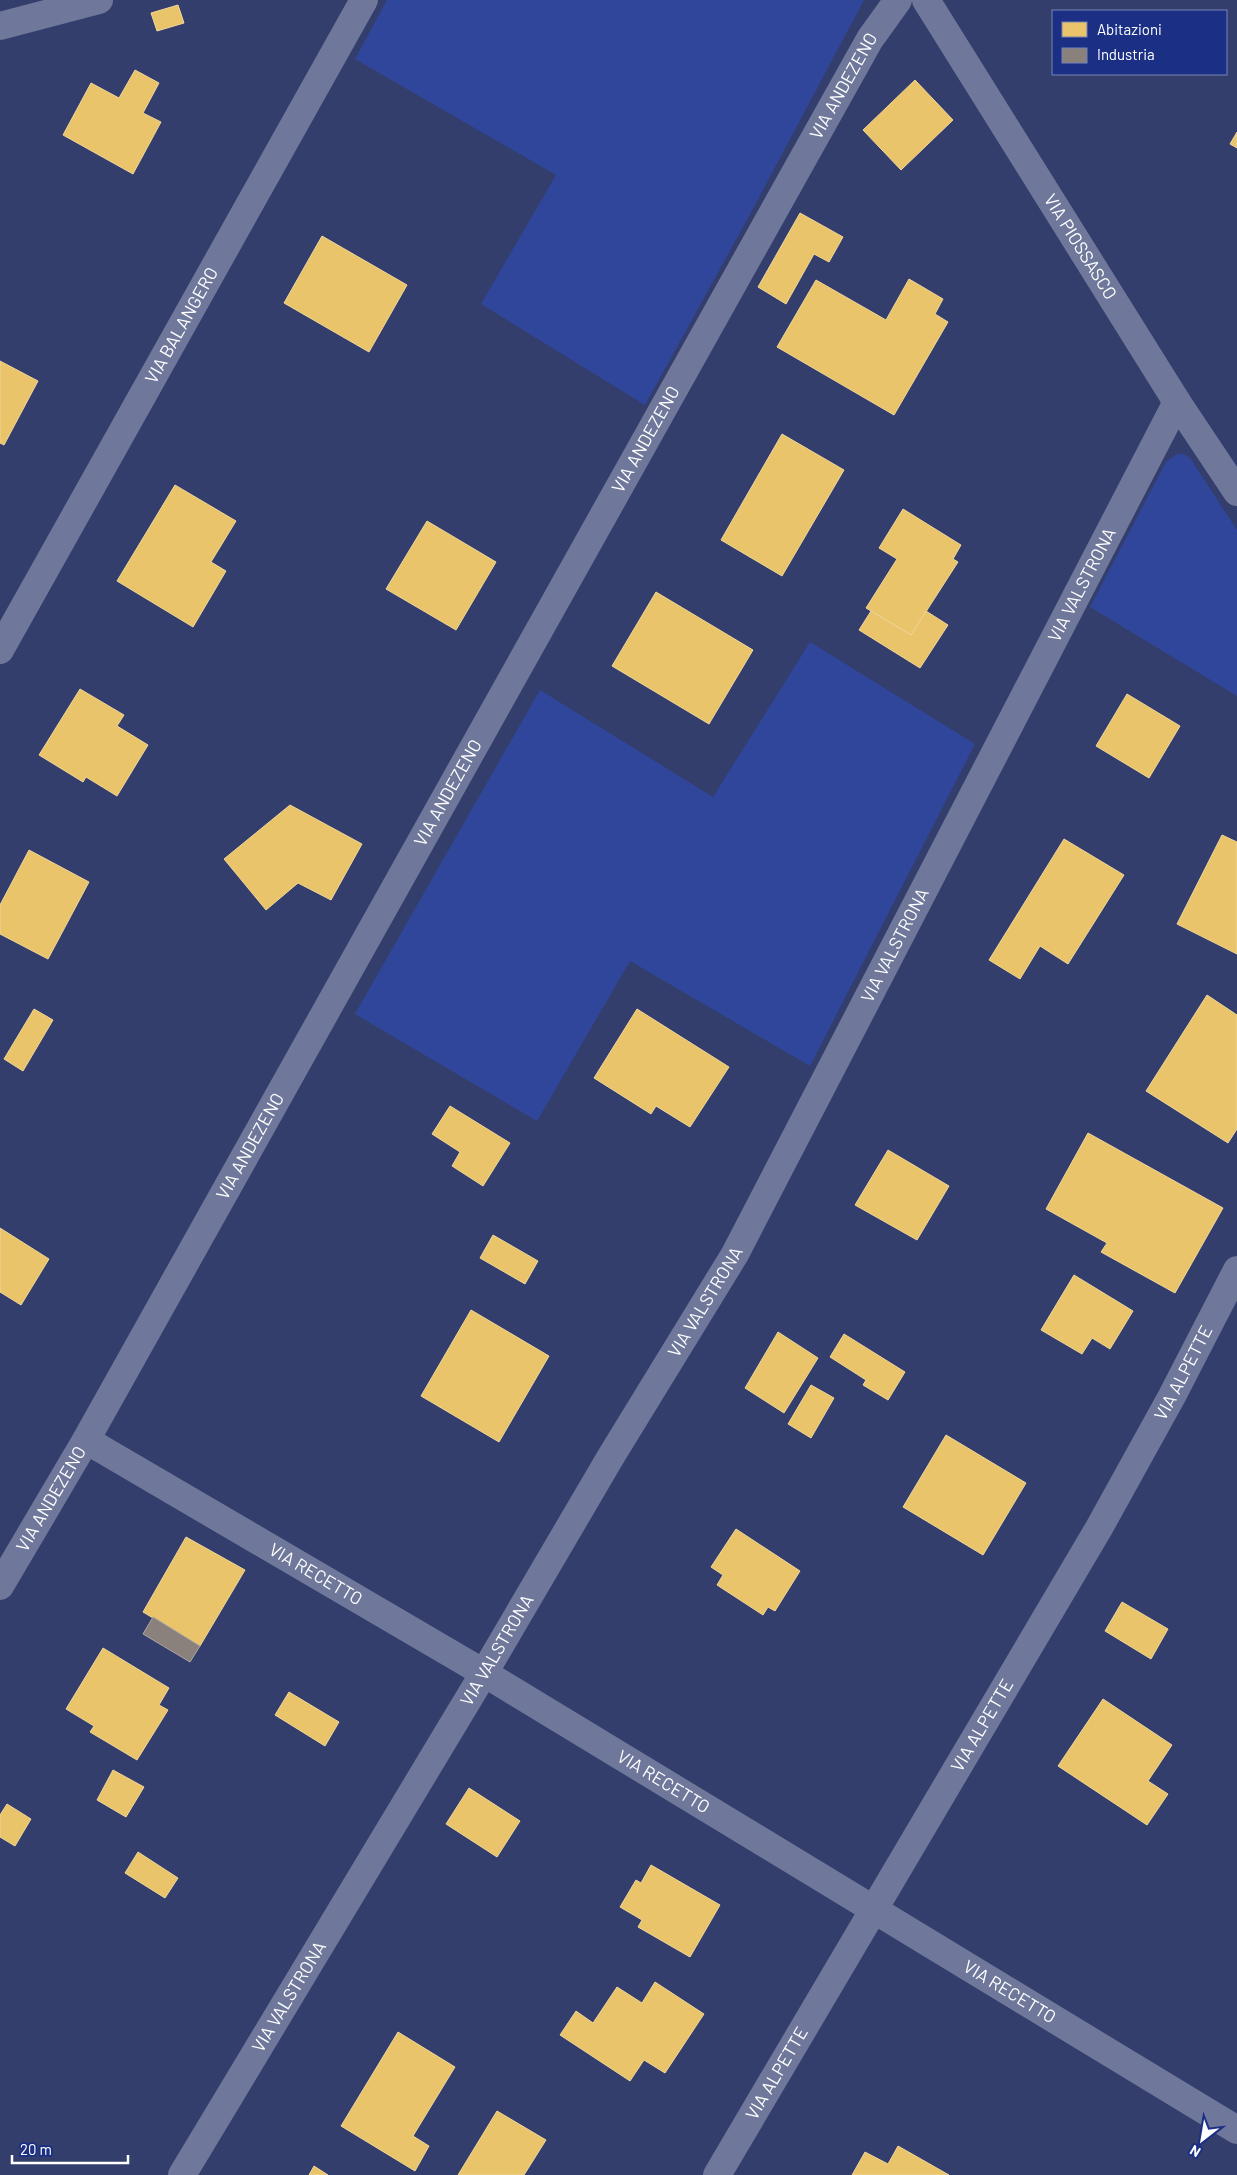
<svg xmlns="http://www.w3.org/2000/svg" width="1237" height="2175" viewBox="0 0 1237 2175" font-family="Barlow,sans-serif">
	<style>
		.green { fill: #30469b }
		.homes { fill: #e9c46a; stroke: #f0d697 }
		.industry { fill: #8a817c; stroke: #ada7a3 }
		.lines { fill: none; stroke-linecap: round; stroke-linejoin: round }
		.minor { stroke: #6f789a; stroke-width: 28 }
		.labels { text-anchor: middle; stroke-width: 5; stroke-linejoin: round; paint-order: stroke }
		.street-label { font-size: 18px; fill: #fff; stroke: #1b3084 }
	</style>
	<rect width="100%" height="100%" fill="#333e6c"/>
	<g class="green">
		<path d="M387,0H864L748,218L645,405L481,304L556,175L355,59Z"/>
		<path d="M1177,454H1184L1190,458L1237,530V696L1090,607L1166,462Z"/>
		<path d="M810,642L975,744L810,1066L630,961L537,1121L355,1014L540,690L713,797Z"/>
	</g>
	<g class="homes">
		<path d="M178,5L184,23L157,31L151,13Z"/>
		<path d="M135,70L159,83L143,113L161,122L133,174L63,135L91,83L119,98Z"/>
		<path d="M915,80L953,120L901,170L863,130Z"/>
		<path d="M1237,132V148L1230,144Z"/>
		<path d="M800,213L843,237L829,262L814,254L786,304L758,287Z"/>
		<path d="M322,236L407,285L369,352L284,303Z"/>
		<path d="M909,279L943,299L935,314L948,322L894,415L777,347L816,280L886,320Z"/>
		<path d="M0,361L38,381L4,445L0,443Z"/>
		<path d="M782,434L844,470L782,576L721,540Z"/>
		<path d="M175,485L236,521L211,562L226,571L193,627L117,581Z"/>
		<path d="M903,509L961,545L953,559L958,562L911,635L866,608L897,559L879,548Z"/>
		<path d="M427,521L496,562L456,630L386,589Z"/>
		<path d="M656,592L753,650L709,724L612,666Z"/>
		<path d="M871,611L911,635L926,611L948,625L920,668L859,630Z"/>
		<path d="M80,689L124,715L117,726L148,745L117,796L86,777L83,782L39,755Z"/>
		<path d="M1127,694L1180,726L1149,778L1096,746Z"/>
		<path d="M290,805L362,844L331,900L298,883L266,910L224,859Z"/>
		<path d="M1222,835L1237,842V954L1177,924Z"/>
		<path d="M1064,839L1124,875L1068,964L1040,946L1020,979L989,960Z"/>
		<path d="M29,850L89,882L48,959L0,934V905Z"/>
		<path d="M1207,995L1237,1015V1129L1228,1143L1146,1091Z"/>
		<path d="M34,1009L53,1020L23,1071L4,1059Z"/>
		<path d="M637,1009L729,1067L690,1127L656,1106L651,1114L594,1078Z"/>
		<path d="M450,1106L510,1143L483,1186L452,1166L460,1152L432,1134Z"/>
		<path d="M1088,1133L1223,1208L1175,1293L1101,1252L1107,1243L1046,1209Z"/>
		<path d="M888,1150L949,1186L917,1240L855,1205Z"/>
		<path d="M0,1228L49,1259L21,1305L0,1292Z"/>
		<path d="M493,1235L538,1261L525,1284L480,1258Z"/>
		<path d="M1074,1275L1133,1311L1110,1349L1092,1338L1082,1354L1041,1330Z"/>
		<path d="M471,1310L549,1356L499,1442L421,1396Z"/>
		<path d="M778,1332L818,1358L784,1413L745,1388Z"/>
		<path d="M844,1334L905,1372L888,1400L863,1385L866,1380L830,1357Z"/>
		<path d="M811,1385L834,1398L811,1438L788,1424Z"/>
		<path d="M946,1435L1026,1483L983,1555L903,1507Z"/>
		<path d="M736,1529L800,1571L775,1611L768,1607L763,1615L717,1585L723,1575L711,1567Z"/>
		<path d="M186,1537L245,1570L200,1646L143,1612Z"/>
		<path d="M1122,1602L1168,1629L1151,1659L1105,1631Z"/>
		<path d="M103,1648L169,1688L159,1705L168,1710L137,1760L90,1732L94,1726L66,1709Z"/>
		<path d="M289,1692L339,1722L325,1746L275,1715Z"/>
		<path d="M1103,1699L1172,1745L1148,1781L1168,1794L1147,1825L1058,1766Z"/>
		<path d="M113,1770L144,1787L126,1817L97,1800Z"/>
		<path d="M469,1788L520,1821L497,1857L446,1824Z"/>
		<path d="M7,1804L31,1819L15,1846L0,1837V1815Z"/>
		<path d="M138,1852L178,1878L165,1898L125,1873Z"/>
		<path d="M651,1865L720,1905L690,1957L638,1927L642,1920L620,1907L636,1880L641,1883Z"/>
		<path d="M655,1982L704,2014L665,2073L644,2060L630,2081L560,2035L576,2011L593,2023L617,1987L642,2003Z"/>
		<path d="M398,2032L455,2067L413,2136L429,2146L415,2171L341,2126Z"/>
		<path d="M497,2111L546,2140L524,2175H458Z"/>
		<path d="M898,2146L949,2175H852L865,2152L888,2164Z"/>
		<path d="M314,2166L328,2175H309Z"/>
	</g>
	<path class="industry" d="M153,1617L200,1646L190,1662L143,1634Z"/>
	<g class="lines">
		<g class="minor">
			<path id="s1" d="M926,0L1177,402L1237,492"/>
			<path d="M0,26L99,0"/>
			<path id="s2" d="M0,650L364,0"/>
			<path id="s3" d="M86,1440L484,1673L1237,2130"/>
			<path id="s4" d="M0,1586L86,1440L870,39L898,0"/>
			<path id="s5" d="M182,2175L484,1673L610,1458L735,1254L1177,402"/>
			<path id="s6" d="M717,2175L1099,1528L1172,1396L1237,1270"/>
		</g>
	</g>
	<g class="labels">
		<g class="street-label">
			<text dy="6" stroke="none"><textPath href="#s4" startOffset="1721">VIA ANDEZENO</textPath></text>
			<text dy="6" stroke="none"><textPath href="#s1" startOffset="291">VIA PIOSSASCO</textPath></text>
			<text dy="6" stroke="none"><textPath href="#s2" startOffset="372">VIA BALANGERO</textPath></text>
			<text dy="6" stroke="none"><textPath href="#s4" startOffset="1316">VIA ANDEZENO</textPath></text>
			<text dy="6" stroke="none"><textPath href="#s5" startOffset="1828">VIA VALSTRONA</textPath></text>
			<text dy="6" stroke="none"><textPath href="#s4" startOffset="911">VIA ANDEZENO</textPath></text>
			<text dy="6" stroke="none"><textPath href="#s5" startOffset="1422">VIA VALSTRONA</textPath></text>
			<text dy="6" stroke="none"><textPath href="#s4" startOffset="506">VIA ANDEZENO</textPath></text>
			<text dy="6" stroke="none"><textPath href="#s5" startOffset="1018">VIA VALSTRONA</textPath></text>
			<text dy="6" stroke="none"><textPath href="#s6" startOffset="928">VIA ALPETTE</textPath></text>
			<text dy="6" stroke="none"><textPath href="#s4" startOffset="101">VIA ANDEZENO</textPath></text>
			<text dy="6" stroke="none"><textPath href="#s3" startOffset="266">VIA RECETTO</textPath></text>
			<text dy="6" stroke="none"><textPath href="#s5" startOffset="612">VIA VALSTRONA</textPath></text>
			<text dy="6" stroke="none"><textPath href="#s6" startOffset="522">VIA ALPETTE</textPath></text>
			<text dy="6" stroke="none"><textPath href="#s3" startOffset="671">VIA RECETTO</textPath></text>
			<text dy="6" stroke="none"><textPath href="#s3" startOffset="1076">VIA RECETTO</textPath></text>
			<text dy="6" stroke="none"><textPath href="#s5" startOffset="208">VIA VALSTRONA</textPath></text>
			<text dy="6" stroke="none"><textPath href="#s6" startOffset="118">VIA ALPETTE</textPath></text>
		</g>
	</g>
	<rect x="1052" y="10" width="175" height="65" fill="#1b3084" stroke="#7683b5"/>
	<rect x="1062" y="22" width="25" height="15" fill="#e9c46a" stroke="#7683b5"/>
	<text x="1097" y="35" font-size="15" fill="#ffffff">Abitazioni</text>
	<rect x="1062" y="48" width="25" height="15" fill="#8a817c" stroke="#7683b5"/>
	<text x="1097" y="60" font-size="15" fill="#ffffff">Industria</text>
	<g transform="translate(1202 2140) rotate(211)" stroke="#1b3084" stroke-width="4" paint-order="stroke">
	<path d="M0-4L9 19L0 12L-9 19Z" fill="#ffffff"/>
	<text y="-8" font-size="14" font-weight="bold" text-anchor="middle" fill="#ffffff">N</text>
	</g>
	<path d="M12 2155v8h116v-8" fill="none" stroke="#ffffff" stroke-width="2.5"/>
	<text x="20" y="2155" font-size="15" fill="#ffffff" stroke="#1b3084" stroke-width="4" paint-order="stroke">20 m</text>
</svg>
